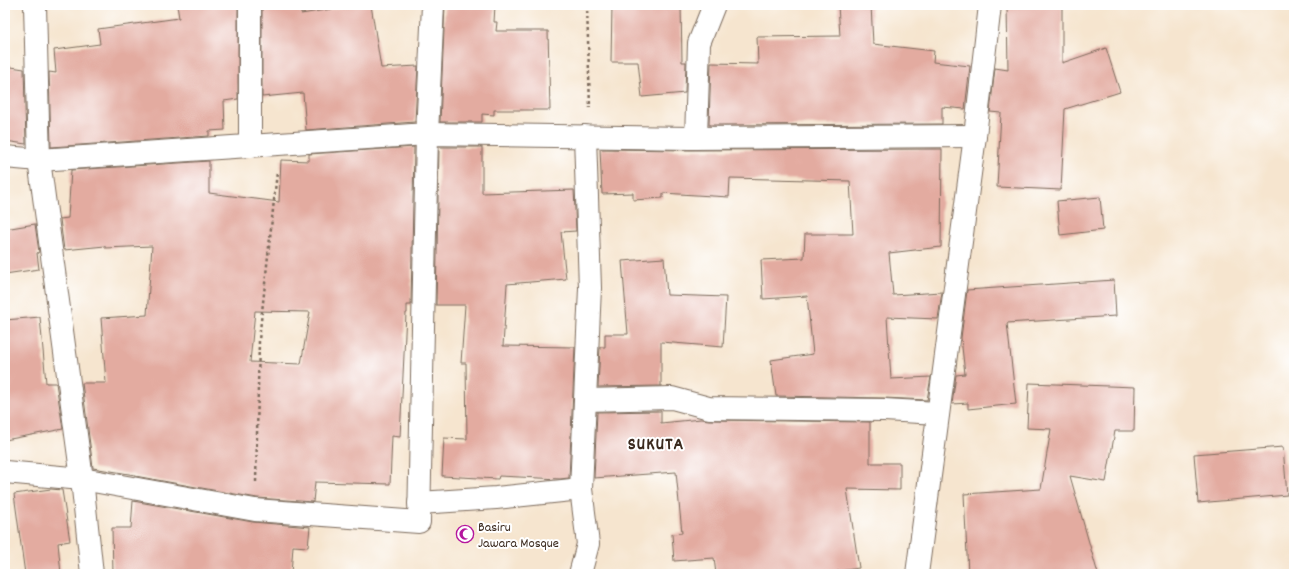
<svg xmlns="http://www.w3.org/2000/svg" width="1299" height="579" viewBox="0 0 1299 579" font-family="Dekko,sans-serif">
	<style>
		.building { fill: #e3aba0; fill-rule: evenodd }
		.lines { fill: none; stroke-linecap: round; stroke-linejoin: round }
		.minor-casing { stroke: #7c6b5c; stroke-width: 24 }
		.path { stroke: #7c6b5c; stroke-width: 2.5; stroke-dasharray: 3 3; stroke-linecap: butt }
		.minor { stroke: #fff; stroke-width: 22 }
		.labels { text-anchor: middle; stroke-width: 4; stroke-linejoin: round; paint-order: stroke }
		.poi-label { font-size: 14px; fill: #3b2a1e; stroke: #fff; text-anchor: start }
		.district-label { font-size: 18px; font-weight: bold; letter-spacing: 1px; fill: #3b2a1e; stroke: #fff }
	</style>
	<rect width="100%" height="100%" fill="#fff"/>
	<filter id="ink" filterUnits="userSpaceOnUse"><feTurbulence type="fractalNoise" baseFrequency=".025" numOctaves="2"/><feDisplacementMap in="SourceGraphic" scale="8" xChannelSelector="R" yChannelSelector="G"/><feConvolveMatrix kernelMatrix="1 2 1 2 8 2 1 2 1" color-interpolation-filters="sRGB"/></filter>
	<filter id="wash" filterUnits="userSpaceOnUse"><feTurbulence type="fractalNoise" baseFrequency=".012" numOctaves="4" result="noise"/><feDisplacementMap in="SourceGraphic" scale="16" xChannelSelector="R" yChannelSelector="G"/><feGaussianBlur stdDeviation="0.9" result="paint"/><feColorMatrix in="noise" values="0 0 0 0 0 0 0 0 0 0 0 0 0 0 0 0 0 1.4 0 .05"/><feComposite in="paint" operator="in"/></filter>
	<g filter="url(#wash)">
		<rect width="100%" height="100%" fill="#f6e5cf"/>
		<g id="blocks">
			<g class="building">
				<path d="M177,5H238V99L224,101L225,130L209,131V136L51,147L49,72L56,73L54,50L100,44L98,29L179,18Z"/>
				<path d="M262,5H301V14L356,5H371L381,68L418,66L415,122L306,130L303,93L262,97Z"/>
				<path d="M445,5H495L494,22H497L496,31H548L550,110H494V115L482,114V122H440Z"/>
				<path d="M612,5H681L682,62H686L685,93L642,97L638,62H611Z"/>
				<path d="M838,5H871L873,44L934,51L933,62L970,66L965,109L942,107V124L709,125L711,63L758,64L757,37L840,36Z"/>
				<path d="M1007,5H1062V63L1106,48L1120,92L1065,109L1061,190L997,187L1001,113L990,112L995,68L1008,70Z"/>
				<path d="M5,66L24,69L26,144L5,141Z"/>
				<path d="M414,147L411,305H407V313H406L400,437L392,436L390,484L315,482L313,502L257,498L135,476V475L93,468L82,383H106L101,318L147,315L152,246L105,248V246L64,250L60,219L68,218L71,170L209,161V193L279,202L281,160L309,161V154ZM255,311L310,312L301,364L250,362Z"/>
				<path d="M439,147H482V193L574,190L576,231L561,232L566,279L507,284L503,346L575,347L569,478L560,479L499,476L498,479L442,476L444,438L467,439L466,363H461L465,305H436Z"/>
				<path d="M600,149L690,150L942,149L941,247L889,253L893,295L942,292L938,319L887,317L891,379L931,377L927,400L884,398L776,396L771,360L813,354L807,296L763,299L761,260L804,258L805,234H853L850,181L730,178L729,197L663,193V198L633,200V193L602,194Z"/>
				<path d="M1100,197L1103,230L1060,235L1057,201Z"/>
				<path d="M35,224L39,252L37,253L39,269L5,274V229Z"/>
				<path d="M664,258L667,295L726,297L723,347L661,342V386L598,387L600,347H605V334H628L622,261Z"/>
				<path d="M1114,280L1116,316L1007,323L1016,404L968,409V403L952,404L956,375L965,374L961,338L967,290Z"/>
				<path d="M40,317L46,383H56L63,429L5,440V320Z"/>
				<path d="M1029,383L1135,387L1134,431H1115L1106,482L1070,476L1098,574H968L964,494L1041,489L1051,429L1027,428Z"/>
				<path d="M661,411V423L701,419L709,420L870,422V463H900V490L847,489L859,568L820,574H716L714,558L674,561L672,534L682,533L676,472L594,478L597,412Z"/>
				<path d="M1283,447L1287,495L1198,503L1194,454Z"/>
				<path d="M51,489L62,490L70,541L58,543L61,574H25L14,494Z"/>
				<path d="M133,501L253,522L310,527L308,547L293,546L291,574H113L112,528H131Z"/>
			</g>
		</g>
	</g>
	<g filter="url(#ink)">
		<use href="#blocks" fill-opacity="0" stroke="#7c6b5c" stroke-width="1"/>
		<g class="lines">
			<defs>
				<g id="minor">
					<path d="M35,5L39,160L82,479L92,574"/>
					<path d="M696,138L699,43L714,5"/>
					<path d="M250,146V5"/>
					<path d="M5,157L39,160L427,134L690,138L975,136"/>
					<path d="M586,400L672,398L709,408L884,410L938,413"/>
					<path d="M5,472L82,479L255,510L419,522L427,134L433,5"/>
					<path d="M419,503L496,498L581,489"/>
					<path d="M580,574L588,544L581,489L590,288L585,136"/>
					<path d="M917,574L975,136L990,5"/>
				</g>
			</defs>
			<use href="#minor" class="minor-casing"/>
			<g class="path">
				<path d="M587,5L590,108"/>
				<path d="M256,482L259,340L277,172"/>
			</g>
			<use href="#minor" class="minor"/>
		</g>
	</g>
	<defs>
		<symbol id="mosque-ring" viewBox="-11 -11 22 22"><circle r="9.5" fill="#fff" stroke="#b5179e" stroke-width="1.5"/><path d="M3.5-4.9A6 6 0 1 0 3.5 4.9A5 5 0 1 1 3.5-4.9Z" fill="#b5179e"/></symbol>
	</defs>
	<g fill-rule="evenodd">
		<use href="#mosque-ring" x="455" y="524" width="20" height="20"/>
	</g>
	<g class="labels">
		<g class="poi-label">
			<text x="478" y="531">Basiru<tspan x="478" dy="16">Jawara Mosque</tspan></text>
		</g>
		<g class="district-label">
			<text x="656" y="449">SUKUTA</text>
		</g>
	</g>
	<rect width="1299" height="579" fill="none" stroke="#fff" stroke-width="20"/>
</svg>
